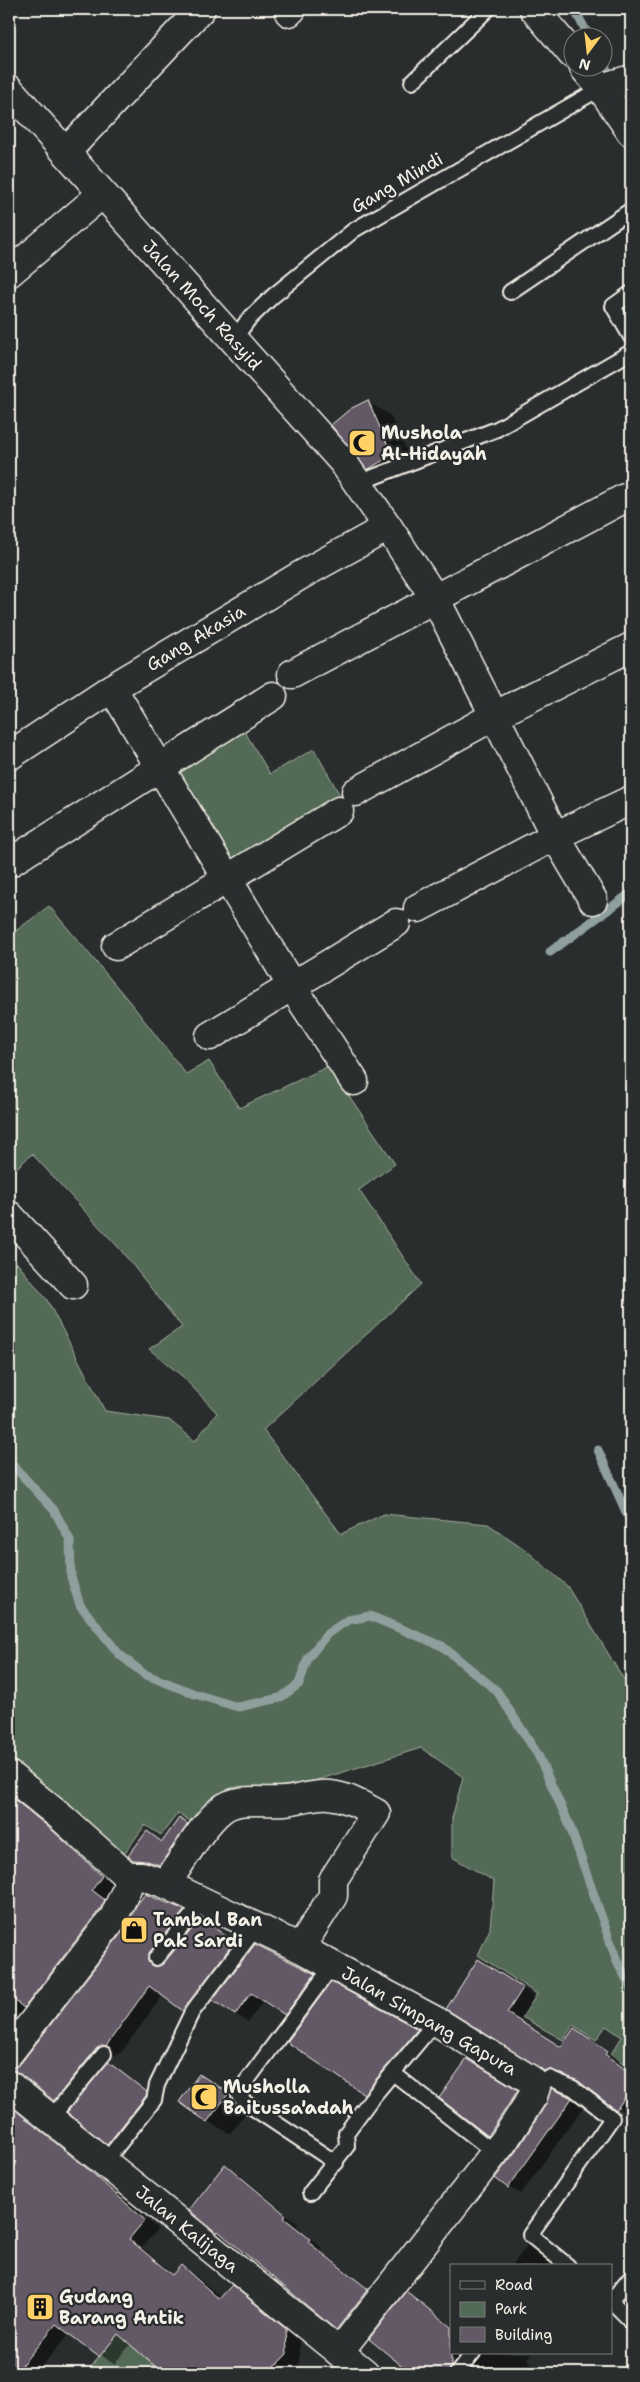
<svg xmlns="http://www.w3.org/2000/svg" width="640" height="2382" viewBox="0 0 640 2382" font-family="'Shantell Sans',sans-serif">
	<style>
		.green { fill: #536a56; stroke: #a4ae9f }
		.shadow { fill: #0007 }
		.lines { fill: none; stroke-linecap: round; stroke-linejoin: round }
		.stream { stroke: #8f9f9e; stroke-width: 9 }
		.building { fill: #635866; stroke: #f4f1e8 }
		.lane-casing { stroke: #f4f1e8; stroke-width: 18 }
		.street-casing { stroke: #f4f1e8; stroke-width: 31 }
		.lane { stroke: #2a2d2e; stroke-width: 14 }
		.street { stroke: #2a2d2e; stroke-width: 28 }
		.labels { text-anchor: middle; stroke-width: 4.5; stroke-linejoin: round; paint-order: stroke }
		.street-label { font-size: 18px; fill: #f4f1e8; stroke: #2a2d2e }
		.poi-label { font-size: 18px; font-weight: bold; fill: #f4f1e8; stroke: #2a2d2e; text-anchor: start }
	</style>
	<rect width="100%" height="100%" fill="#2a2d2e"/>
	<filter id="ink" filterUnits="userSpaceOnUse"><feTurbulence type="fractalNoise" baseFrequency=".02" numOctaves="2"/><feDisplacementMap in="SourceGraphic" scale="10" xChannelSelector="R" yChannelSelector="G"/><feConvolveMatrix kernelMatrix="1 2 1 2 8 2 1 2 1" color-interpolation-filters="sRGB"/></filter>
	<g filter="url(#ink)">
		<g class="green">
			<path d="M242,727L270,774L314,749L341,797L233,865L175,770Z"/>
			<path d="M49,906L133,1006L186,1074L209,1061L239,1108L329,1066L395,1164L359,1190L421,1284L263,1430L341,1534L384,1514L488,1524L526,1550L567,1586L631,1691V2069L611,2054L622,2037L606,2026L596,2040L573,2025L563,2040L522,2017L537,1994L478,1955L490,1929L494,1881L452,1857V1818L463,1777L421,1748L311,1782L251,1790L199,1827L178,1813L161,1835L145,1825L124,1854L9,1759V1253L47,1300L105,1411L169,1420L195,1441L217,1413L182,1376L149,1349L182,1327L119,1248L32,1154L9,1175V936Z"/>
			<path d="M124,2327L152,2350L145,2358L155,2367L149,2373H86Z"/>
		</g>
		<g class="shadow">
			<path d="M368,402L390,415L415,468L391,482L368,469Z"/>
			<path d="M9,1791L115,1885L105,1899L118,1909L9,2057Z"/>
			<path d="M179,1819L190,1826L171,1871L159,1867L145,1866L134,1859L147,1833L163,1843Z"/>
			<path d="M146,1895L198,1919L163,1961L162,1966L201,1920L248,1951L237,1966L239,1967L255,1945L328,1982L298,2022L264,2000L248,2022L212,1999L198,2018L163,1995L121,2053L112,2056L68,2108L24,2077L18,2078L9,2088V2068H16L22,2063L127,1927Z"/>
			<path d="M492,1968L535,1996L519,2022L561,2048L588,2037L620,2060L618,2063L631,2073L630,2116L585,2084L567,2077L558,2078L448,2009Z"/>
			<path d="M331,1984L430,2037L378,2100L365,2092Z"/>
			<path d="M109,2064L159,2100L121,2151L108,2144L69,2112Z"/>
			<path d="M481,2068L530,2099L501,2143L489,2135L440,2097Z"/>
			<path d="M200,2075L251,2107L230,2134L207,2121Z"/>
			<path d="M568,2097L584,2106L521,2194L509,2187L518,2150Z"/>
			<path d="M9,2100L13,2107L104,2180L158,2229L142,2248L174,2275L181,2266L195,2275L222,2298L232,2287L246,2295L300,2339V2362L290,2373H164L131,2344L114,2364L70,2333L36,2373H9Z"/>
			<path d="M225,2166L238,2173L298,2224L296,2226L322,2248L320,2250L380,2298L350,2336L337,2329L227,2238L217,2232Z"/>
			<path d="M527,2245L540,2252L556,2266H512Z"/>
			<path d="M631,2292V2307L624,2300Z"/>
			<path d="M407,2293L451,2325V2353H483L479,2355L465,2373H413L370,2339Z"/>
			<path d="M484,2353H531L527,2359L532,2364L525,2373H468Z"/>
		</g>
		<g class="lines">
			<g class="stream">
				<path d="M574,9L590,38"/>
				<path d="M602,61L613,80"/>
				<path d="M626,102L631,101"/>
				<path d="M550,952L631,893"/>
				<path d="M598,1450L631,1523"/>
				<path d="M9,1461L54,1510L70,1540L71,1577L80,1605L119,1654L144,1674L195,1694L238,1707L280,1698L299,1684L308,1658L328,1633L348,1620L370,1616L442,1646L497,1691L538,1755L569,1824L617,1961L631,1988"/>
			</g>
		</g>
		<g class="building">
			<path d="M368,400L392,455L367,470L331,425L350,409Z"/>
			<path d="M9,1795L52,1830L102,1876L92,1890L105,1900L100,1909L24,2008L9,1996Z"/>
			<path d="M179,1818L188,1824L160,1865L147,1861L133,1860L128,1856L147,1831L162,1842Z"/>
			<path d="M145,1894L185,1910L149,1953L148,1961L151,1965L159,1966L163,1964L201,1918L234,1942L183,2011L149,1986L106,2046L97,2048L54,2101L19,2073L9,2070L21,2063L126,1927L136,1906Z"/>
			<path d="M255,1944L315,1974L285,2015L251,1993L235,2015L212,2000Z"/>
			<path d="M478,1959L523,1988L507,2013L561,2047L574,2028L608,2051L605,2054L631,2074V2089L616,2110L578,2081L552,2070L544,2071L446,2009Z"/>
			<path d="M331,1982L418,2029L364,2094L287,2042Z"/>
			<path d="M467,2059L518,2090L488,2136L439,2098Z"/>
			<path d="M108,2062L147,2092L146,2096L107,2145L67,2112Z"/>
			<path d="M199,2074L229,2093L207,2122L179,2102Z"/>
			<path d="M551,2088L572,2098L508,2188L495,2178L517,2150L546,2104Z"/>
			<path d="M9,2105L90,2171L145,2220L129,2239L172,2275L181,2265L219,2299L232,2285L286,2329L287,2354L268,2373H163L118,2334L99,2357L56,2324L15,2373H9Z"/>
			<path d="M225,2164L286,2215L284,2218L310,2239L308,2242L368,2289L336,2330L218,2231L217,2233L189,2210Z"/>
			<path d="M406,2291L451,2327V2366L448,2373H411L369,2339Z"/>
		</g>
		<g class="lines">
			<defs>
				<g id="lane">
					<path d="M412,82L488,9"/>
					<path d="M510,292L631,210"/>
					<path d="M631,293L613,306L631,337"/>
					<path d="M236,342L240,331L248,320L273,296L354,230L601,88"/>
					<path d="M358,483L497,429L631,352"/>
					<path d="M156,1958L202,1903"/>
					<path d="M333,1965L243,2086L239,2095L244,2102L336,2163"/>
					<path d="M393,2073L495,2153"/>
					<path d="M536,2087L549,2078L573,2088L612,2118L530,2235L568,2266"/>
					<path d="M50,2119L104,2054"/>
					<path d="M104,2163L154,2100L157,2085L192,2012L256,1928"/>
					<path d="M310,2193L347,2146L346,2133L371,2099L436,2021"/>
					<path d="M611,2301L631,2276"/>
					<path d="M611,2301L631,2321"/>
					<path d="M457,2373L473,2353"/>
				</g>
				<g id="street">
					<path d="M534,9L572,54"/>
					<path d="M289,12L292,9"/>
					<path d="M584,68L601,88L631,132"/>
					<path d="M601,88L631,79"/>
					<path d="M9,89L343,462L388,527L436,600L555,836L593,900"/>
					<path d="M66,152L201,9"/>
					<path d="M9,273L102,194"/>
					<path d="M292,674L625,498L631,497"/>
					<path d="M112,688L292,986L354,1081"/>
					<path d="M9,756L112,688L301,575L388,527"/>
					<path d="M356,792L494,716L631,647"/>
					<path d="M9,863L273,696"/>
					<path d="M418,908L555,836L631,800"/>
					<path d="M116,946L339,811"/>
					<path d="M210,1036L396,923"/>
					<path d="M9,1215L73,1285"/>
					<path d="M9,1775L62,1818L127,1876"/>
					<path d="M127,1876H142L166,1884L300,1948L436,2021L531,2080L536,2087L533,2096L504,2141L339,2352"/>
					<path d="M166,1884C181,1863 202,1825 221,1810C238,1796 265,1803 285,1801C300,1800 314,1793 330,1795C347,1797 361,1805 376,1813L333,1880V1896L300,1948"/>
					<path d="M9,2053L114,1917L127,1888V1876"/>
					<path d="M9,2085L365,2373"/>
				</g>
			</defs>
			<use href="#lane" class="lane-casing"/>
			<use href="#street" class="street-casing"/>
			<use href="#lane" class="lane"/>
			<use href="#street" class="street"/>
		</g>
	</g>
	<defs>
		<symbol id="mosque-square" viewBox="-11 -11 22 22"><rect x="-9" y="-9" width="18" height="18" rx="4" fill="#ffd166" stroke="#2a2d2e"/><path d="M3.5-4.9A6 6 0 1 0 3.5 4.9A5 5 0 1 1 3.5-4.9Z" fill="#111"/></symbol>
		<symbol id="shop-square" viewBox="-11 -11 22 22"><rect x="-9" y="-9" width="18" height="18" rx="4" fill="#ffd166" stroke="#2a2d2e"/><path d="M-5-2.5h2.3a2.7 3.5 0 0 1 5.4 0H5L5.5 6h-11ZM-1.5-2.5h3a1.5 2.3 0 0 0-3 0Z" fill="#111"/></symbol>
		<symbol id="building-square" viewBox="-11 -11 22 22"><rect x="-9" y="-9" width="18" height="18" rx="4" fill="#ffd166" stroke="#2a2d2e"/><path d="M-4-6H4V6H1V3H-1V6H-4ZM-2.5-4.3h1.7v1.8h-1.7ZM.8-4.3h1.7v1.8H.8ZM-2.5-1h1.7V.8h-1.7ZM.8-1h1.7V.8H.8Z" fill="#111"/></symbol>
	</defs>
	<g fill-rule="evenodd">
		<use href="#mosque-square" x="346" y="427" width="32" height="32"/>
		<use href="#shop-square" x="118" y="1914" width="32" height="32"/>
		<use href="#mosque-square" x="188" y="2081" width="32" height="32"/>
		<use href="#building-square" x="24" y="2291" width="32" height="32"/>
	</g>
	<g class="labels">
		<g class="street-label">
			<text transform="translate(397 183) rotate(-30)" y="6">Gang Mindi</text>
			<text transform="translate(202 305) rotate(48)" y="6">Jalan Moch Rasyid</text>
			<text transform="translate(196 638) rotate(-31)" y="6">Gang Akasia</text>
			<text transform="translate(429 2021) rotate(30)" y="6">Jalan Simpang Gapura</text>
			<text transform="translate(187 2229) rotate(39)" y="6">Jalan Kalijaga</text>
		</g>
		<g class="poi-label">
			<text x="381" y="439">Mushola<tspan x="381" dy="21">Al-Hidayah</tspan></text>
			<text x="153" y="1926">Tambal Ban<tspan x="153" dy="21">Pak Sardi</tspan></text>
			<text x="223" y="2093">Musholla<tspan x="223" dy="21">Baitussa'adah</tspan></text>
			<text x="59" y="2303">Gudang<tspan x="59" dy="21">Barang Antik</tspan></text>
		</g>
	</g>
	<rect width="640" height="2382" fill="none" stroke="#2a2d2e" stroke-width="30"/>
	<rect x="15" y="15" width="610" height="2352" fill="none" stroke="#f4f1e8" stroke-width="2" filter="url(#ink)"/>
	<rect x="450" y="2264" width="162" height="90" fill="#2a2d2e" stroke="#7b7b78"/>
	<rect x="460" y="2281" width="25" height="8" fill="#2a2d2e" stroke="#7b7b78"/>
	<text x="495" y="2290" font-size="15" fill="#f4f1e8">Road</text>
	<rect x="460" y="2302" width="25" height="15" fill="#536a56" stroke="#7b7b78"/>
	<text x="495" y="2314" font-size="15" fill="#f4f1e8">Park</text>
	<rect x="460" y="2327" width="25" height="15" fill="#635866" stroke="#7b7b78"/>
	<text x="495" y="2340" font-size="15" fill="#f4f1e8">Building</text>
	<g transform="translate(588 52) rotate(195)"><circle r="24" fill="#2a2d2e" stroke="#7b7b78"/>
	<path d="M0-4L9 19L0 12L-9 19Z" fill="#ffd166"/>
	<text y="-8" font-size="14" font-weight="bold" text-anchor="middle" fill="#f4f1e8">N</text>
	</g>
</svg>
